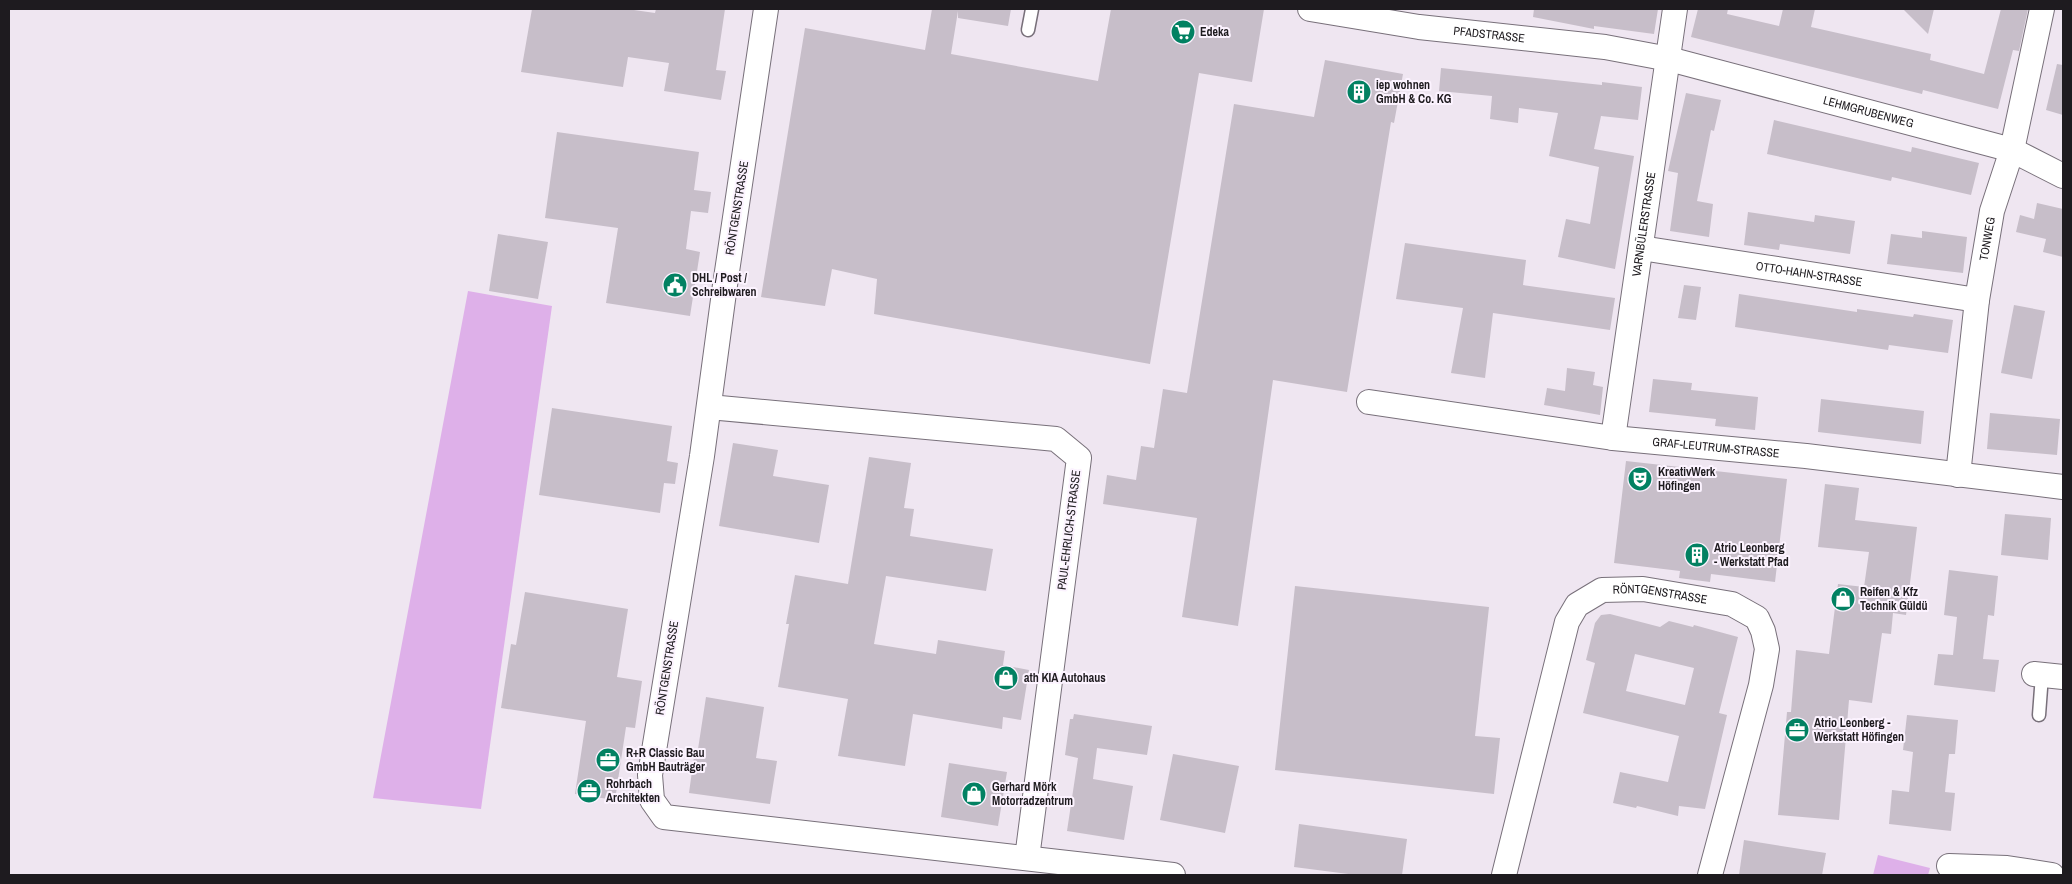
<svg xmlns="http://www.w3.org/2000/svg" width="2072" height="884" viewBox="0 0 2072 884" font-family="'Archivo Narrow',sans-serif">
	<style>
		.green { fill: #deb0e9 }
		.building { fill: #c7bec9; fill-rule: evenodd }
		.lines { fill: none; stroke-linecap: round; stroke-linejoin: round }
		.lane-casing { stroke: #78707a; stroke-width: 15 }
		.street-casing { stroke: #78707a; stroke-width: 26 }
		.lane { stroke: #fff; stroke-width: 12 }
		.street { stroke: #fff; stroke-width: 24 }
		.labels { text-anchor: middle; stroke-width: 4; stroke-linejoin: round; paint-order: stroke }
		.poi-label { font-size: 12px; font-weight: bold; fill: #1e1b1f; stroke: #fcf3ff; text-anchor: start }
		.street-label { font-size: 12px; fill: #1e1b1f; stroke: #fcf3ff }
	</style>
	<rect width="100%" height="100%" fill="#efe6f1"/>
	<g class="green">
		<path d="M468,291L552,306L481,809L373,798Z"/>
		<path d="M1878,855L1930,868L1928,875H1873Z"/>
	</g>
	<g class="building">
		<path d="M532,9H627L655,13L656,9H725L716,70L726,71L721,100L664,91L669,63L628,57L623,87L521,72Z"/>
		<path d="M932,9H1011L1008,26L958,18V11L951,54L1098,81L1111,9H1264L1252,82L1199,73L1150,364L874,314L877,279L832,269L825,306L761,297L805,28L925,50Z"/>
		<path d="M1534,9H1658L1654,34L1594,26V29L1533,17Z"/>
		<path d="M1698,9H1728L1727,14L1779,26L1783,9H1815L1811,27L1931,54L1930,60L1984,74L2001,9H2028L2019,51L2013,50L1998,109L1923,90L1922,94L1691,37Z"/>
		<path d="M1903,9H1934L1928,34Z"/>
		<path d="M1325,60L1403,74L1394,123L1391,122L1347,392L1273,380L1238,626L1182,617L1197,518L1103,504L1107,475L1136,480L1141,446L1154,448L1163,389L1187,393L1234,104L1314,117Z"/>
		<path d="M2057,64L2063,65V115L2046,110Z"/>
		<path d="M1441,68L1602,85V82L1642,87L1638,120L1601,116L1594,149L1634,156L1615,269L1558,257L1566,219L1590,224L1599,167L1549,156L1558,113L1519,108L1518,123L1490,119L1492,96L1439,91Z"/>
		<path d="M1686,93L1721,100L1714,131L1711,130L1697,201L1713,204L1709,237L1670,231L1678,173L1668,171Z"/>
		<path d="M1774,120L1911,152L1912,147L1979,163L1971,195L1892,177L1891,181L1767,154Z"/>
		<path d="M557,132L699,152L694,190L711,192L708,213L691,211L686,249L700,252L690,316L606,303L618,228L545,218Z"/>
		<path d="M2037,203L2063,209V257L2043,252L2046,239L2016,232L2020,215L2034,219Z"/>
		<path d="M1748,212L1814,222L1815,215L1855,221L1850,254L1780,244L1779,250L1744,245Z"/>
		<path d="M1922,231L1967,237L1963,273L1887,264L1891,234L1922,238Z"/>
		<path d="M498,234L548,242L538,299L489,291Z"/>
		<path d="M1405,243L1526,260L1523,285L1615,298L1610,330L1493,313L1485,378L1451,373L1463,308L1396,299Z"/>
		<path d="M1684,285L1701,287L1696,320L1678,318Z"/>
		<path d="M1739,294L1857,312V309L1913,317L1914,314L1953,320L1948,353L1889,345L1888,350L1735,327Z"/>
		<path d="M2014,305L2045,311L2032,379L2001,373Z"/>
		<path d="M1567,368L1595,372L1593,385L1603,387L1600,415L1544,405L1547,388L1565,391Z"/>
		<path d="M1653,379L1692,383L1691,390L1758,397L1755,430L1715,426L1716,419L1649,412Z"/>
		<path d="M1821,399L1924,411L1921,444L1818,432Z"/>
		<path d="M552,408L672,426L667,461L678,463L675,484L664,483L660,513L539,495Z"/>
		<path d="M1990,413L2060,419L2057,455L1987,449Z"/>
		<path d="M733,443L778,450L773,476L829,485L819,543L719,526Z"/>
		<path d="M869,457L911,463L904,508L914,509L910,536L993,549L986,591L886,576L874,644L936,654L938,640L1005,651L1003,665L1029,670L1021,720L1003,717L1002,729L913,714L905,766L838,756L848,699L778,687L789,624H786L795,575L848,584Z"/>
		<path d="M1626,461L1787,479L1775,582L1711,574L1710,582L1679,578L1680,571L1614,563Z"/>
		<path d="M1825,484L1859,488L1855,520L1917,527L1906,615L1893,613L1891,634L1882,633L1872,703L1849,700L1839,820L1778,815L1787,712H1791L1796,650L1829,654L1838,584L1864,587L1869,552L1818,547Z"/>
		<path d="M2005,514L2051,518L2048,560L2001,555Z"/>
		<path d="M1949,570L1998,576L1994,616L1988,615L1983,659L1999,660L1995,692L1934,685L1938,654L1953,655L1957,617L1944,615Z"/>
		<path d="M1295,586L1489,607L1475,736L1500,738L1494,794L1275,770Z"/>
		<path d="M525,592L628,609L617,677L642,681L635,728L626,727L615,800L575,794L586,721L501,708L511,644L516,645Z"/>
		<path d="M1610,614L1660,627L1669,621L1693,627L1694,625L1738,637L1719,713L1727,715L1705,809L1679,806L1678,816L1637,806L1636,808L1613,803L1620,772L1668,782L1679,736L1583,713L1595,663L1586,660L1595,623L1601,615ZM1635,654L1694,668L1685,705L1626,691Z"/>
		<path d="M706,697L764,707L756,758L777,761L770,804L689,793L695,749H698Z"/>
		<path d="M1074,714L1152,726L1147,755L1097,748L1093,779L1133,786L1124,840L1067,831L1078,758L1065,755L1070,719H1073Z"/>
		<path d="M1907,715L1958,720L1955,754H1949L1945,792L1955,793L1951,831L1889,824L1892,790L1909,792L1913,752L1903,750Z"/>
		<path d="M1173,754L1239,766L1225,833L1160,820Z"/>
		<path d="M949,763L1007,772L998,826L941,817Z"/>
		<path d="M1299,824L1407,839L1402,875H1356L1294,867Z"/>
		<path d="M1744,840L1826,853L1822,875H1739Z"/>
	</g>
	<g class="lines">
		<defs>
			<g id="lane">
				<path d="M1028,30L1032,9"/>
				<path d="M2039,715L2042,675"/>
			</g>
			<g id="street">
				<path d="M766,9L725,285L702,456L650,775L652,800L664,817L1173,875"/>
				<path id="s1" d="M1310,9L1419,27L1605,47L1669,59L2012,150L2063,176"/>
				<path id="s2" d="M1641,248L1977,300"/>
				<path id="s3" d="M1369,402L1613,438L1806,456L2063,487"/>
				<path d="M709,407L1056,439L1079,458L1027,858"/>
				<path id="s4" d="M1613,438L1675,9"/>
				<path id="s5" d="M1958,475L1977,300L1992,211L2012,150L2042,9"/>
				<path d="M2034,674L2063,677"/>
				<path d="M1949,866L2007,868L2052,875"/>
				<path id="s6" d="M1504,875L1567,622L1577,605L1602,590L1643,589L1732,604L1757,618L1763,631L1767,649L1761,685L1710,875"/>
			</g>
		</defs>
		<use href="#lane" class="lane-casing"/>
		<use href="#street" class="street-casing"/>
		<use href="#lane" class="lane"/>
		<use href="#street" class="street"/>
	</g>
	<defs>
		<symbol id="supermarket-disc" viewBox="-11 -11 22 22"><circle r="9.5" fill="#028162" stroke="#fcf3ff"/><path d="M-6-5.5h2.5l.6 2H6L4.5 2H-2.5L-4.4-4H-6ZM-1.5 3.2a1.3 1.3 0 1 0 .1 0ZM3 3.2a1.3 1.3 0 1 0 .1 0Z" fill="#fff"/></symbol>
		<symbol id="building-disc" viewBox="-11 -11 22 22"><circle r="9.5" fill="#028162" stroke="#fcf3ff"/><path d="M-4-6H4V6H1V3H-1V6H-4ZM-2.5-4.3h1.7v1.8h-1.7ZM.8-4.3h1.7v1.8H.8ZM-2.5-1h1.7V.8h-1.7ZM.8-1h1.7V.8H.8Z" fill="#fff"/></symbol>
		<symbol id="civic-disc" viewBox="-11 -11 22 22"><circle r="9.5" fill="#028162" stroke="#fcf3ff"/><path d="M-.6-6.5H3V-4.5H.6V-3L4-1V1h2V6H-6V1h2V-1L-.6-3ZM-1.2 2.5V6h2.4V2.5Z" fill="#fff"/></symbol>
		<symbol id="theatre-disc" viewBox="-11 -11 22 22"><circle r="9.5" fill="#028162" stroke="#fcf3ff"/><path d="M-5-5.5Q0-4 5-5.5V0Q5 5 0 6Q-5 5-5 0ZM-3.3-2.5H-1v1.5H-3.3ZM1-2.5H3.3v1.5H1ZM-2.8 1Q0 5.5 2.8 1Z" fill="#fff"/></symbol>
		<symbol id="shop-disc" viewBox="-11 -11 22 22"><circle r="9.5" fill="#028162" stroke="#fcf3ff"/><path d="M-5-2.5h2.3a2.7 3.5 0 0 1 5.4 0H5L5.5 6h-11ZM-1.5-2.5h3a1.5 2.3 0 0 0-3 0Z" fill="#fff"/></symbol>
		<symbol id="office-disc" viewBox="-11 -11 22 22"><circle r="9.5" fill="#028162" stroke="#fcf3ff"/><path d="M-6-3h4V-5.5h4V-3h4V5H-6ZM-1-4.5V-3h2v-1.5ZM-6 0V1H6V0Z" fill="#fff"/></symbol>
	</defs>
	<g fill-rule="evenodd">
		<use href="#supermarket-disc" x="1169" y="18" width="28" height="28"/>
		<use href="#building-disc" x="1345" y="78" width="28" height="28"/>
		<use href="#civic-disc" x="661" y="271" width="28" height="28"/>
		<use href="#theatre-disc" x="1626" y="465" width="28" height="28"/>
		<use href="#building-disc" x="1683" y="541" width="28" height="28"/>
		<use href="#shop-disc" x="1829" y="585" width="28" height="28"/>
		<use href="#shop-disc" x="992" y="664" width="28" height="28"/>
		<use href="#office-disc" x="1783" y="716" width="28" height="28"/>
		<use href="#office-disc" x="594" y="746" width="28" height="28"/>
		<use href="#office-disc" x="575" y="777" width="28" height="28"/>
		<use href="#shop-disc" x="960" y="780" width="28" height="28"/>
	</g>
	<g class="labels">
		<g class="poi-label">
			<text x="1200" y="36">Edeka</text>
			<text x="1376" y="89">iep wohnen<tspan x="1376" dy="14">GmbH &amp; Co. KG</tspan></text>
			<text x="692" y="282">DHL / Post /<tspan x="692" dy="14">Schreibwaren</tspan></text>
			<text x="1658" y="476">KreativWerk<tspan x="1658" dy="14">Höfingen</tspan></text>
			<text x="1714" y="552">Atrio Leonberg<tspan x="1714" dy="14">- Werkstatt Pfad</tspan></text>
			<text x="1860" y="596">Reifen &amp; Kfz<tspan x="1860" dy="14">Technik Güldü</tspan></text>
			<text x="1024" y="682">ath KIA Autohaus</text>
			<text x="1814" y="727">Atrio Leonberg -<tspan x="1814" dy="14">Werkstatt Höfingen</tspan></text>
			<text x="626" y="757">R+R Classic Bau<tspan x="626" dy="14">GmbH Bauträger</tspan></text>
			<text x="606" y="788">Rohrbach<tspan x="606" dy="14">Architekten</tspan></text>
			<text x="992" y="791">Gerhard Mörk<tspan x="992" dy="14">Motorradzentrum</tspan></text>
		</g>
		<g class="street-label">
			<text dy="4" stroke="none"><textPath href="#s1" startOffset="181">PFADSTRASSE</textPath></text>
			<text dy="4" stroke="none"><textPath href="#s1" startOffset="569">LEHMGRUBENWEG</textPath></text>
			<text transform="translate(737 208) rotate(-81)" y="4">RÖNTGENSTRASSE</text>
			<text dy="4" stroke="none"><textPath href="#s4" startOffset="216">VARNBÜLERSTRASSE</textPath></text>
			<text dy="4" stroke="none"><textPath href="#s5" startOffset="238">TONWEG</textPath></text>
			<text dy="4" stroke="none"><textPath href="#s2" startOffset="170">OTTO-HAHN-STRASSE</textPath></text>
			<text dy="4" stroke="none"><textPath href="#s3" startOffset="350">GRAF-LEUTRUM-STRASSE</textPath></text>
			<text transform="translate(1069 530) rotate(-83)" y="4">PAUL-EHRLICH-STRASSE</text>
			<text dy="4" stroke="none"><textPath href="#s6" startOffset="368">RÖNTGENSTRASSE</textPath></text>
			<text transform="translate(667 668) rotate(-81)" y="4">RÖNTGENSTRASSE</text>
		</g>
	</g>
	<rect width="2072" height="884" fill="none" stroke="#1e1b1f" stroke-width="20"/>
</svg>
